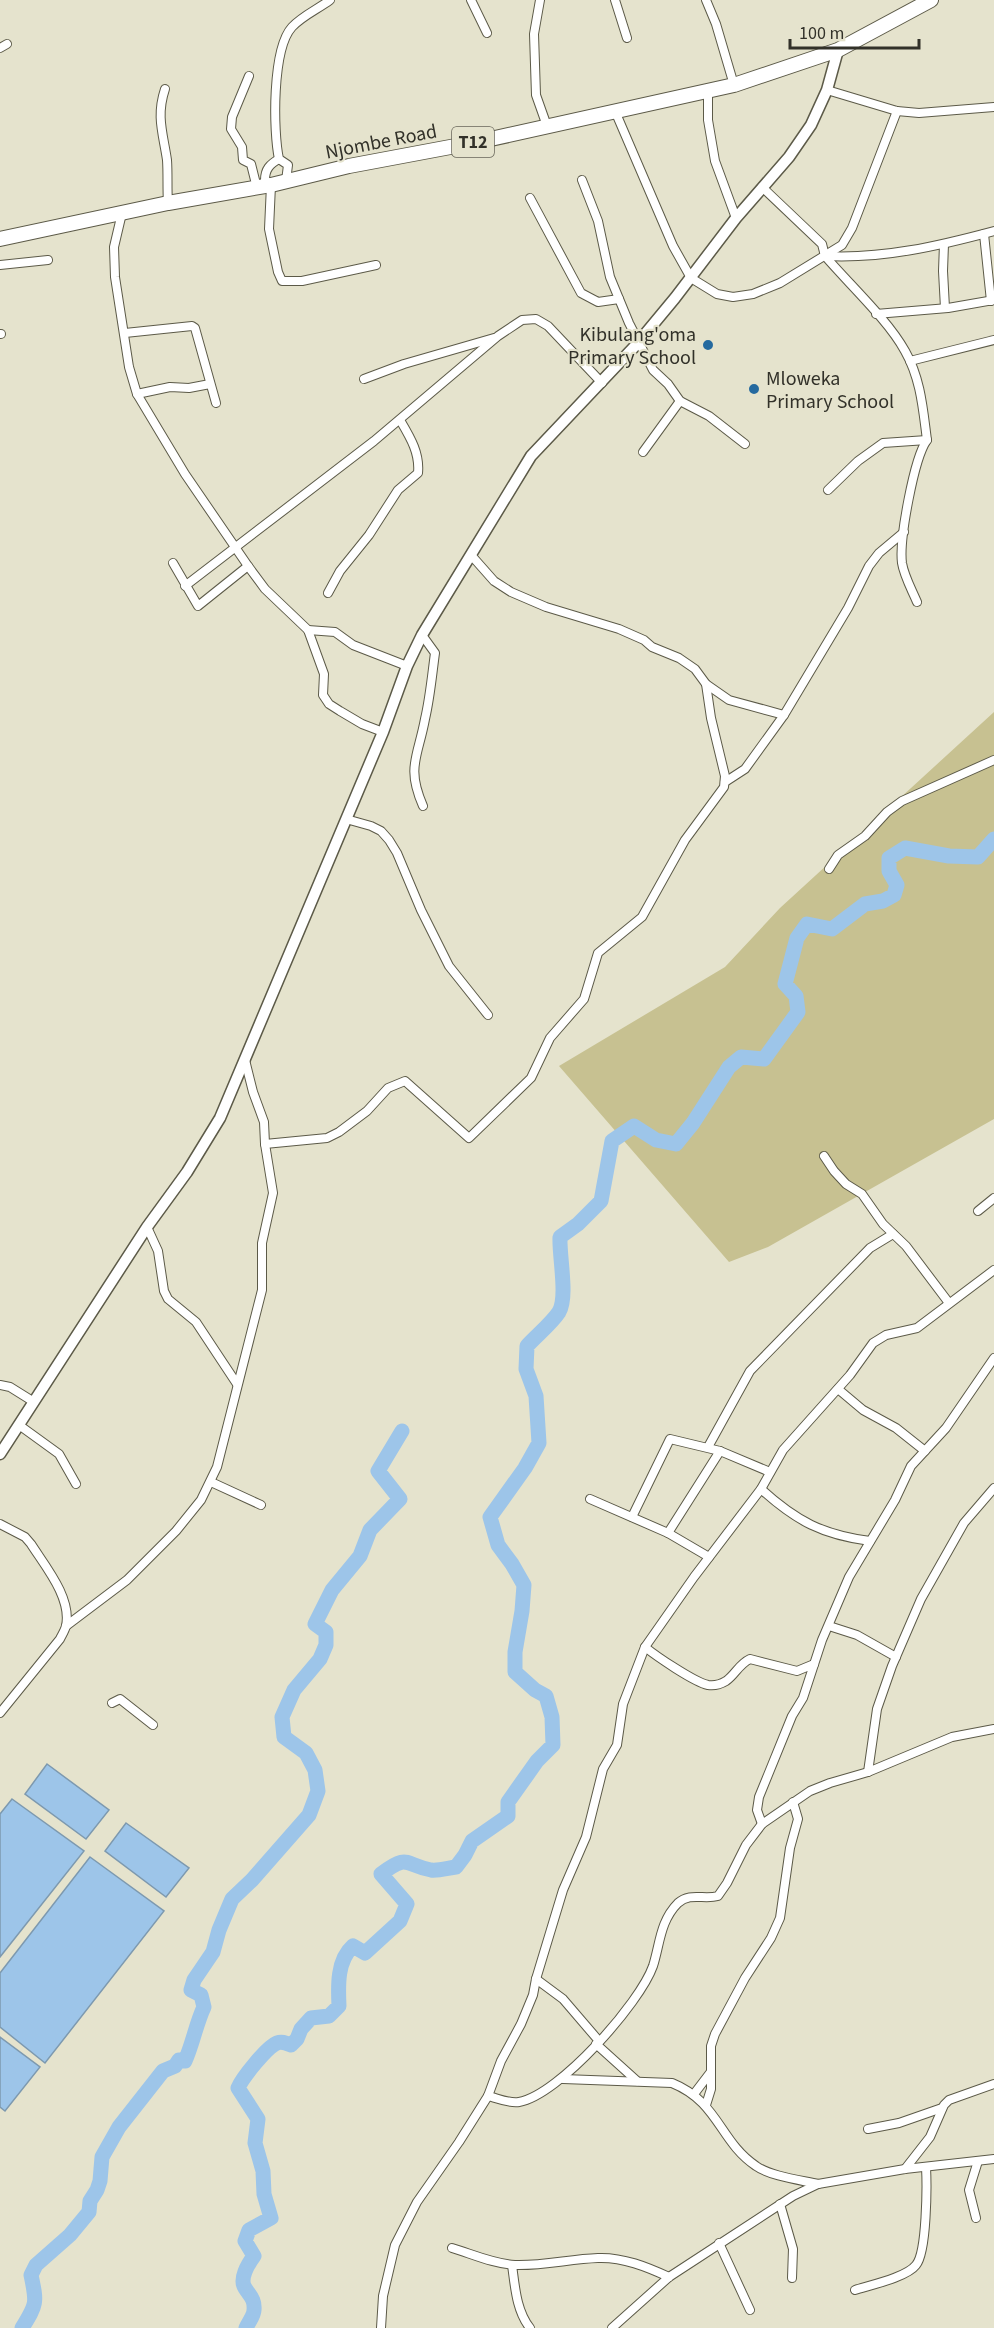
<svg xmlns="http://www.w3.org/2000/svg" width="994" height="2328" viewBox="0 0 994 2328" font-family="'Source Sans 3',sans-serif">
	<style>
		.green { fill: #c7c191 }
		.water { fill: #9dc5e9; stroke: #7d99af; stroke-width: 1.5 }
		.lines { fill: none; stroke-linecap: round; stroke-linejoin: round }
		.river { stroke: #9dc5e9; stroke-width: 15 }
		.minor-casing { stroke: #5c5a48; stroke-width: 10 }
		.secondary-casing { stroke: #5c5a48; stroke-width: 13 }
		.trunk-casing { stroke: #5c5a48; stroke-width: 16 }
		.minor { stroke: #fff; stroke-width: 8 }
		.secondary { stroke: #fff; stroke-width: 10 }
		.trunk { stroke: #fff; stroke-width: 14 }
		.poi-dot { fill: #256a9f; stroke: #e5e3cd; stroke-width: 2 }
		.labels { text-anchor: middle; stroke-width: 4.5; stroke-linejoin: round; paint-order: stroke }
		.shield { fill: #e5e3cd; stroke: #68665a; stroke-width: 1.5 }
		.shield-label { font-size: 18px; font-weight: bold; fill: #323129 }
		.street-label { font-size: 20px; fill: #323129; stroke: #e5e3cd }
		.poi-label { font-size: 20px; fill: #323129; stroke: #e5e3cd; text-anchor: end }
	</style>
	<rect width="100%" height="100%" fill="#e5e3cd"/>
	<path class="green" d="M994,712V1119L768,1247L729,1262L559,1066L725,967L780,908Z"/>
	<g class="water">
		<path d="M47,1764L109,1810L86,1839L25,1794Z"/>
		<path d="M12,1799L84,1851L0,1957V1814Z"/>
		<path d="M126,1823L189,1868L166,1897L105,1851Z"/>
		<path d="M90,1857L164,1911L45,2063L0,2027V1973Z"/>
		<path d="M0,2037L40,2067L5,2111L0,2107Z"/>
	</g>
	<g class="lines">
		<g class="river">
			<path d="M22,2328C37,2304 37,2303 31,2275L36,2265L70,2235L89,2212L90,2201L97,2190L100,2181L102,2157L119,2127L163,2071L175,2066L179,2060L185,2061C193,2043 196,2024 204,2007L201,1995L191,1990L194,1980L213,1952L219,1930L232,1899L252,1880L309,1815L318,1791L315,1770L306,1753L284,1737L282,1717L294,1690L320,1659L326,1645V1632L315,1624L332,1590L360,1556L370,1530L400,1499L378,1471L402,1431"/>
			<path d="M246,2328C248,2323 254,2316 254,2310C255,2299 250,2296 245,2288C239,2279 248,2264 254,2256L245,2241L249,2230L271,2218L264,2194L263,2171L255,2143L258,2119L238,2088C242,2078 267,2047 277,2043C282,2041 286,2043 291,2045L297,2039L301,2029L311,2018L329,2016L339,2006C338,1986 337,1960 353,1946L365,1953L400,1921L407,1904L381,1874C409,1853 404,1865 431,1870C438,1871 448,1868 456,1867L465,1855L472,1841L508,1816V1802L537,1761L553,1745L552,1717L546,1696L535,1690L515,1672V1652L522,1611L524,1585L512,1564L498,1545L490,1517L525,1468L539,1443L536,1396L526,1369L527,1346C537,1335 551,1324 559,1312C568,1297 559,1256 560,1237L578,1224L601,1201L612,1141L634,1126L656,1140L676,1144L693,1123L729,1067L741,1057L764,1059L798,1012L796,996L785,984L797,938L807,924L832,929L865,904L883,901L894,895L897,885L889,871V858L905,848L949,856L978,857L994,839"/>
		</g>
		<defs>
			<g id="minor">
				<path d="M471,0L487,33"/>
				<path d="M540,0L534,34L536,95L547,126"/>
				<path d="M615,0L627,38"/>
				<path d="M706,0L716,24L734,85"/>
				<path d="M0,48L7,44"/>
				<path d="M249,76L232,117L231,129L242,147L243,160L251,164L257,188"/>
				<path d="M165,89C156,116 163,133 167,160C168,174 167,189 168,203"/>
				<path d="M827,90L897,111L919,113L994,107"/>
				<path d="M708,91V120L715,161L736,218"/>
				<path d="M615,111L673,246L691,278L717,294L733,297L753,294L780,283L842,245L852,228L897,111"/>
				<path d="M279,159C270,164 265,169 265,180L271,185L269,229L278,272L282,281H302L376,265"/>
				<path d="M582,180L598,221L610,277L629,323L653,370L668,384L680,401L709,416L745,444"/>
				<path d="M286,181L288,165L279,159C273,131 272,49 292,27C302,16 318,9 330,0"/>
				<path d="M762,187L822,244L825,256C883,259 938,246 994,231"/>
				<path d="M530,198L581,293L598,302L619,299"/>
				<path d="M122,213L114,247L115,277L129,367L137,394L185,474L248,566L265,589L308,630L324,674L323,695L329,704L340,711L362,724L383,732"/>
				<path d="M984,234L991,301"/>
				<path d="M944,244L943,271L945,308"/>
				<path d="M825,256C849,284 888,320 905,351C921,379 923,410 927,440C914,458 899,540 902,563C904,576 912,590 917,602"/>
				<path d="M0,265L48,260"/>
				<path d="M876,314L948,308L994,300"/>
				<path d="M125,333L192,326L195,328L216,403"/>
				<path d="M0,334H1"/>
				<path d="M910,361L994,340"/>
				<path d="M364,379L404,364L494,338"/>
				<path d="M137,394L170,387L189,388L210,384"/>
				<path d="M643,452L680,401"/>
				<path d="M828,490L858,461L883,443L927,440"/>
				<path d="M173,563L198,606L248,566"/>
				<path d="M185,586L374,441L498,336L522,320L536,319L548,326L602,383"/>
				<path d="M328,593L340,571L369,535L398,490L418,473C420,453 410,437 400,420"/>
				<path d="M308,630L335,632L353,645L407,666"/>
				<path d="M422,635L435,653C432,675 430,698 425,719C418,757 406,767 423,806"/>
				<path d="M706,684L729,700L784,715"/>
				<path d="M725,782L745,769L784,715L848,608L869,566L879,553L904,532"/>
				<path d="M346,819L371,826L381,831L389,840L397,853L421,910L449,966L488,1015"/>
				<path d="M829,869L838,855L865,836L887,812L902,801L994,760"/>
				<path d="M265,1144L327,1138L339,1132L367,1111L388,1088L405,1081L469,1138L531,1078L550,1038L584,999L598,953L642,917L685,840L724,787L725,776L711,718L706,684L695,669L679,658L652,647L644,640L619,629L546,607L511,592L494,581L471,555"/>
				<path d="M824,1156L834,1171L846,1184L862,1194L883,1224L906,1246L949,1303"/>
				<path d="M978,1211L994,1198"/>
				<path d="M147,1227L158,1251L164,1291L168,1299L196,1322L237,1384"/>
				<path d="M0,1385L10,1387L34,1402"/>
				<path d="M838,1389L863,1410L896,1428L925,1451"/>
				<path d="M19,1425L59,1454L76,1484"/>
				<path d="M708,1447L750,1371L870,1248L893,1234"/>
				<path d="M211,1482L261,1505"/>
				<path d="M761,1489C796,1521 823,1535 870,1541"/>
				<path d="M590,1499L668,1533L709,1557"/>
				<path d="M632,1517L670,1439L720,1451L770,1472"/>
				<path d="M0,1524L25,1537L31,1544C45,1566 72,1598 66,1626C65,1630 62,1635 60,1639L0,1713"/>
				<path d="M668,1533L720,1451"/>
				<path d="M66,1626L127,1580L176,1531L201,1500L217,1467L262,1290V1243L273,1193L265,1144L264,1122L253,1092L245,1060"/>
				<path d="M829,1626L857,1635L896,1657"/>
				<path d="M645,1647C656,1656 694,1682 708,1685C714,1686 721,1684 726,1681C735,1675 739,1664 750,1659L797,1671L814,1664"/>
				<path d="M112,1703L120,1699L153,1725"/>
				<path d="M868,1772L877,1709L892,1666L921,1599L964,1523L994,1488"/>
				<path d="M762,1824L757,1810L759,1797L792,1716L803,1698L822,1640L849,1577L895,1500L911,1466L946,1428L994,1358"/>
				<path d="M536,1979L563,1999L599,2041"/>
				<path d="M596,2044L637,2081"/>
				<path d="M563,2079L672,2083C719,2102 719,2141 756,2166C770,2176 800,2180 818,2184"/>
				<path d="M694,2094L710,2073"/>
				<path d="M488,2096C497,2098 510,2104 519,2102C559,2095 640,2003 653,1966C660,1944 660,1921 678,1903C690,1892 704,1900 718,1896L727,1883L746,1845L762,1824L810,1791L830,1783L868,1772L952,1737L994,1729"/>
				<path d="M706,2105L711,2089V2046L715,2034L745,1978L771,1938L780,1918L790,1848L798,1819L793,1802"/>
				<path d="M868,2129L899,2123L942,2108"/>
				<path d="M905,2169L930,2137L944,2105L949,2100L994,2084"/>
				<path d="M780,2204L793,2249L792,2278"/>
				<path d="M976,2218L969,2190L978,2161"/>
				<path d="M719,2243L750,2310"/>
				<path d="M452,2248C472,2254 494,2264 515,2265C543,2266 570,2259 598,2258C623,2257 647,2267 669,2277"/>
				<path d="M512,2265C515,2286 516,2310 530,2328"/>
				<path d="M855,2290C871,2285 907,2277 916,2265C927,2252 927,2185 926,2167"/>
				<path d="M381,2328L383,2296L395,2245L417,2202L459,2142L488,2096L501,2061L521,2024L533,1995L536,1979L563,1890L586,1837L603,1769L617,1745L623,1704L645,1647L694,1577L761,1489L783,1450L850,1375L873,1343L886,1335L917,1328L994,1270"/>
				<path d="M612,2328L669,2277L793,2196L818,2184L905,2169L994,2159"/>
			</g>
			<path id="secondary" d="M0,1454L147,1227L187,1172L220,1118L383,732L407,666L422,635L531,456L636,345L675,298L736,218L789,157L811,125L827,90L838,50"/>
			<path id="trunk" d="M0,239L168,203L271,185L349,166L477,142L734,85L838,50L931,0"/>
		</defs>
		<use href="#minor" class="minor-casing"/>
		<use href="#secondary" class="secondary-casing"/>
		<use href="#trunk" class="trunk-casing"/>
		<use href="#minor" class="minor"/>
		<use href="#secondary" class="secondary"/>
		<use href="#trunk" class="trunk"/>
	</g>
	<g class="poi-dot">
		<circle cx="708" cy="345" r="6"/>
		<circle cx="754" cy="389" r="6"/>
	</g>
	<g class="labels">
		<rect class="shield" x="452" y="127" width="42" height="30" rx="4.5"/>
		<g class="shield-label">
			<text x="473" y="148">T12</text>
		</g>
		<g class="street-label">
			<text transform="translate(381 141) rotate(-11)" y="7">Njombe Road</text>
		</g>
		<g class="poi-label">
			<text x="696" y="341">Kibulang'oma<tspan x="696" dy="23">Primary School</tspan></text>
			<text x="766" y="385" text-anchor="start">Mloweka<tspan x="766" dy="23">Primary School</tspan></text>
		</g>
	</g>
	<path d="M790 39v9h129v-9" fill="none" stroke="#323129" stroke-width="3"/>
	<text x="799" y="39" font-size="18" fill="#323129" stroke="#e5e3cd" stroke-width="4.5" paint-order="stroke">100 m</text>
</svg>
